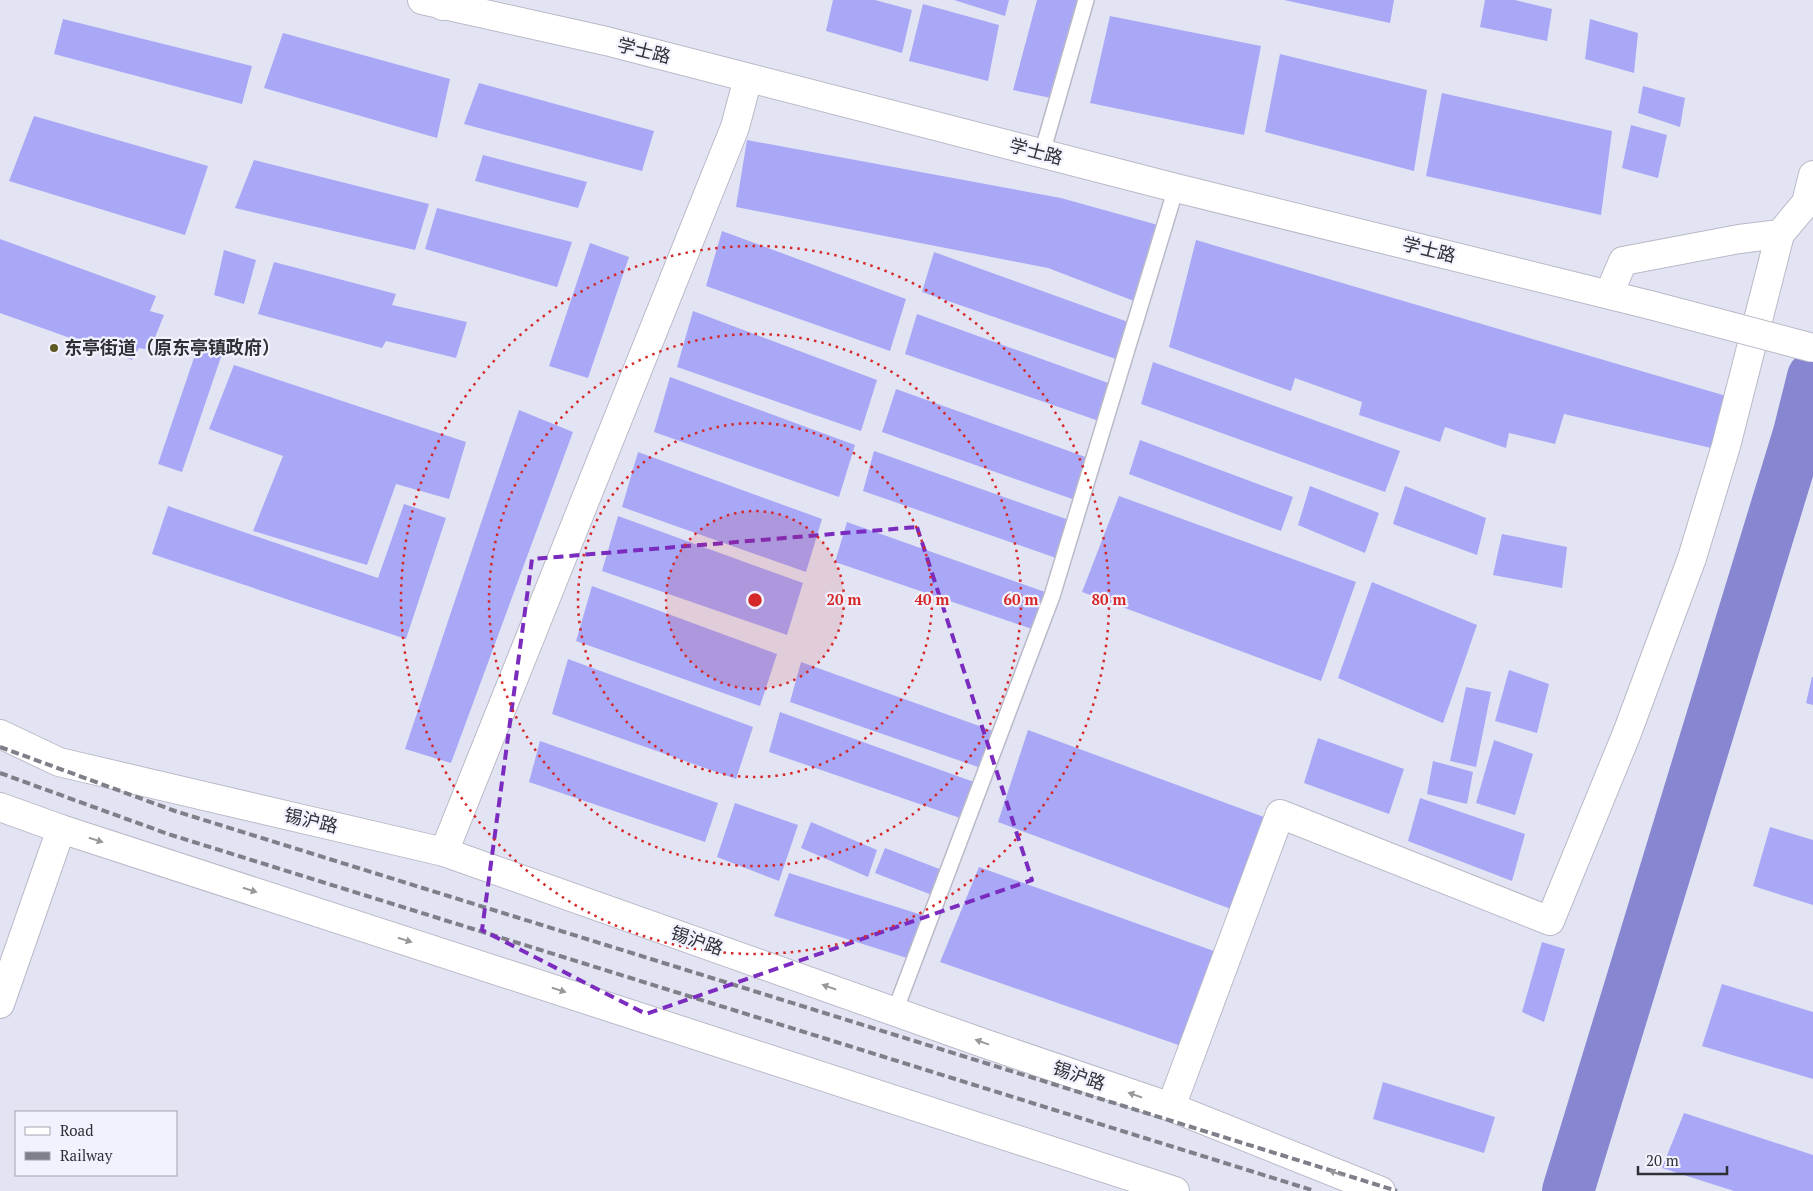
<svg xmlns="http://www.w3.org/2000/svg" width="1813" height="1191" viewBox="0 0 1813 1191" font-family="'PT Serif','Noto Sans SC',serif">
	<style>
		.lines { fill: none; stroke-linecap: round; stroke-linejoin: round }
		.river { stroke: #8786d1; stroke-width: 52 }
		.building { fill: #a8a8f6 }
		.service-casing { stroke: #b9b9c8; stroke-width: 18 }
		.minor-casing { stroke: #b9b9c8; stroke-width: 30 }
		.tertiary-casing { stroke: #b9b9c8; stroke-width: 30 }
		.primary-casing { stroke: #b9b9c8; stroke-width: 30 }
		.service { stroke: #fff; stroke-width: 15 }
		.minor { stroke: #fff; stroke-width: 28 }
		.tertiary { stroke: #fff; stroke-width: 28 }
		.primary { stroke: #fff; stroke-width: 28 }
		.rail { stroke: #7e7f88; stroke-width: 4; stroke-dasharray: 8 4; stroke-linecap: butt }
		.minor-bridge-casing { stroke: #b9b9c8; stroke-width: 30; stroke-linecap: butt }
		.minor-bridge { stroke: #fff; stroke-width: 28 }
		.oneway { fill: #97989a }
		.marked { fill: none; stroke: #7b2cbf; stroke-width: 4; stroke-dasharray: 10 6; stroke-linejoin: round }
		.ring { fill: none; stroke: #d62828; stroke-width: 2.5; stroke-dasharray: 2.5 5 }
		.poi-dot { fill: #5e5825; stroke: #f1f2fe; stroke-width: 2 }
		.labels { text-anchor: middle; stroke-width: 4.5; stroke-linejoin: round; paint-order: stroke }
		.street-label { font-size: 18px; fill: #2f3035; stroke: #f1f2fe }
		.poi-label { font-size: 18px; font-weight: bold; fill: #2f3035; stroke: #f1f2fe; text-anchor: start }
		.centre { fill: #d62828; stroke: #f1f2fe; stroke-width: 2.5 }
		.ring-label { font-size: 15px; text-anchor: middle; font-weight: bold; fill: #d62828; stroke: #f1f2fe; stroke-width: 4.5; stroke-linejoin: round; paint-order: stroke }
	</style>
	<rect width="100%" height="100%" fill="#e3e4f3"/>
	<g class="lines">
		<path class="river" d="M1568,1191L1799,433L1813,377"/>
	</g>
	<g class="building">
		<path d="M833,0H875L912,10L902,53L826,31Z"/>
		<path d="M954,0H1009L1005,16Z"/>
		<path d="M1037,0H1077L1051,98L1013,90Z"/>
		<path d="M1284,0H1394L1390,23Z"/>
		<path d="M1485,0H1515L1552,9L1547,41L1480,27Z"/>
		<path d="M923,4L999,25L988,81L909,61Z"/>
		<path d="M1110,16L1261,46L1244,135L1090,103Z"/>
		<path d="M63,19L252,66L242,104L54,54Z"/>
		<path d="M1590,19L1638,33L1634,73L1585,59Z"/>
		<path d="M283,33L450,79L437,138L264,88Z"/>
		<path d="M1280,54L1427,90L1414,171L1265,132Z"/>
		<path d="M479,83L654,131L642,171L464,124Z"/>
		<path d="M1643,86L1685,98L1680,127L1638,113Z"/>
		<path d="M1442,93L1612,131L1601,215L1426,176Z"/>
		<path d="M34,116L208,166L185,235L9,181Z"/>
		<path d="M1631,125L1667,135L1658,178L1622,168Z"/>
		<path d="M747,140L1061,198L1158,225L1134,301L1048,268L736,207Z"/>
		<path d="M483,155L587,182L578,208L475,181Z"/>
		<path d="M254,160L429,204L415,250L235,208Z"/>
		<path d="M437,208L572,242L557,287L425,249Z"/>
		<path d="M722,231L906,299L890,351L706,286Z"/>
		<path d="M0,239L156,296L150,311L164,315L150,350L139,348L132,360L0,313Z"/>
		<path d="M1196,240L1733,398L1720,450L1564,414L1555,444L1509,433L1506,448L1445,427L1440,442L1359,415L1362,402L1295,378L1291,391L1169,347Z"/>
		<path d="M590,243L629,257L588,378L549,366Z"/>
		<path d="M224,250L256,260L244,304L214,295Z"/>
		<path d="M934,252L1128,322L1116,359L922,292Z"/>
		<path d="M274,262L396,294L392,305L467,322L456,358L386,341L382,348L258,314Z"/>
		<path d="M693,311L877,380L861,431L677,367Z"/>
		<path d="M917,314L1111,384L1099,421L905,354Z"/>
		<path d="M199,343L223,351L182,472L158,464Z"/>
		<path d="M1153,362L1400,451L1385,492L1141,404Z"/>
		<path d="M234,365L466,442L449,499L396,484L367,565L253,531L283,456L209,429Z"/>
		<path d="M670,377L855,445L839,497L654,432Z"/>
		<path d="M896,389L1091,459L1078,501L882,432Z"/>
		<path d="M519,410L573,432L451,763L405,749Z"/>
		<path d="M1140,440L1293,497L1281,531L1129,474Z"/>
		<path d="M874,451L1069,520L1056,558L863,491Z"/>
		<path d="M638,452L822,519L806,572L622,507Z"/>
		<path d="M1310,486L1379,513L1365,553L1298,525Z"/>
		<path d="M1405,486L1486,518L1477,555L1393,524Z"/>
		<path d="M1119,496L1356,582L1321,681L1082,592Z"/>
		<path d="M404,504L446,518L406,639L152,554L168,506L378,578Z"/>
		<path d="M618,516L803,583L787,635L602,571Z"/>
		<path d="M847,522L1045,592L1032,629L835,562Z"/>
		<path d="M1502,534L1567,547L1562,588L1493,575Z"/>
		<path d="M1372,582L1477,625L1443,723L1338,678Z"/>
		<path d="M592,586L777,654L760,706L576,641Z"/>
		<path d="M568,659L753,727L736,779L552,714Z"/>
		<path d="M801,662L996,732L984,769L790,702Z"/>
		<path d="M1509,670L1549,684L1537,733L1495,721Z"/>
		<path d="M1812,677H1813V705L1806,703Z"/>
		<path d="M1466,687L1491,692L1476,767L1450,761Z"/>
		<path d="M780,712L974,782L963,819L769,752Z"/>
		<path d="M1028,730L1272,820L1239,912L998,822Z"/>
		<path d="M1318,738L1404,769L1389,814L1304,783Z"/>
		<path d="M1494,740L1533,754L1515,815L1476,803Z"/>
		<path d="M540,741L718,803L705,842L529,782Z"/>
		<path d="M1433,761L1473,772L1467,804L1427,794Z"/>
		<path d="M1420,798L1525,834L1512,881L1408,841Z"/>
		<path d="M735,803L798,825L779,881L717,857Z"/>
		<path d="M811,822L877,850L868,877L801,848Z"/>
		<path d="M1770,827L1813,840V905L1753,886Z"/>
		<path d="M885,848L942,870L932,895L875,873Z"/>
		<path d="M979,867L1225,955L1190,1049L940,962Z"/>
		<path d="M789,873L922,915L907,958L774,916Z"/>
		<path d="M1542,942L1565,949L1544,1022L1522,1012Z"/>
		<path d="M1722,984L1813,1012V1079L1702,1046Z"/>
		<path d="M1383,1082L1495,1117L1484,1153L1373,1119Z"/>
		<path d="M1684,1113L1813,1155V1191H1734L1662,1168Z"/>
	</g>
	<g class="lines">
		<defs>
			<g id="service">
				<path d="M1042,153L1086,0"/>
				<path d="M895,1011L1052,596L1176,188"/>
			</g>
			<g id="minor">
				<path d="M422,0L606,41L1176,188L1650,305"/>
				<path d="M1609,294L1623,261L1739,239L1780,234L1806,203L1813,175"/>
				<path d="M444,852L735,127L748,78"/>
				<path d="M0,1004L61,829"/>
				<path d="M1171,1107L1280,814L1550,921L1627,733L1692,558L1726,446L1780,234"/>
			</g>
			<path id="tertiary" d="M443,6L444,0"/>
			<g id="primary">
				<path d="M0,734L59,762L444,852L986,1044L1171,1107L1381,1191"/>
				<path d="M0,807L61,829L1175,1191"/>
			</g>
		</defs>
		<use href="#service" class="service-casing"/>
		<use href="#minor" class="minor-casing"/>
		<use href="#tertiary" class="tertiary-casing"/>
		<use href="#primary" class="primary-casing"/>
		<use href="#service" class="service"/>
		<use href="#minor" class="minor"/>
		<use href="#tertiary" class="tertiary"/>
		<use href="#primary" class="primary"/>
		<g class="rail">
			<path d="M0,747L175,811L1397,1191"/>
			<path d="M0,773L168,834L1315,1191"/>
		</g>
		<defs>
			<path id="minor-bridge" d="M1650,305L1813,348"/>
		</defs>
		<use href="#minor-bridge" class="minor-bridge-casing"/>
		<use href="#minor-bridge" class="minor-bridge"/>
	</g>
	<defs><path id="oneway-solid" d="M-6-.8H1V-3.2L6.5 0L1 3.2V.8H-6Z" transform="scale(1.25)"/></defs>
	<g class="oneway">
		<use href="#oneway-solid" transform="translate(96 840) rotate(18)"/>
		<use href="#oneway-solid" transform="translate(250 890) rotate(18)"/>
		<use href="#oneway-solid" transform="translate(405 940) rotate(18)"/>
		<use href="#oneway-solid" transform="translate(829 987) rotate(-161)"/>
		<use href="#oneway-solid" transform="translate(559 990) rotate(18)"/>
		<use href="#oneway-solid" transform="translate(982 1042) rotate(-160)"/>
		<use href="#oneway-solid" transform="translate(1135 1095) rotate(-161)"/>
		<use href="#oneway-solid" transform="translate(1336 1173) rotate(-158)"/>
	</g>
	<path class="marked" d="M917,527L1032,880L646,1014L482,930L532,559Z"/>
	<circle cx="755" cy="600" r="89" fill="#d62828" fill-opacity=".12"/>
	<g class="ring">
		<circle cx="755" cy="600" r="89"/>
		<circle cx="755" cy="600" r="177"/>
		<circle cx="755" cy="600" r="266"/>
		<circle cx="755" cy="600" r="354"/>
	</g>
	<circle class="poi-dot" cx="54" cy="348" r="5"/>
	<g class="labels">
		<g class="street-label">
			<text transform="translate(644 51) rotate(14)" y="6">学士路</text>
			<text transform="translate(1036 152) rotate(15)" y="6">学士路</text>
			<text transform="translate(1429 250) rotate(14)" y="6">学士路</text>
			<text transform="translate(311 821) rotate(13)" y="6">锡沪路</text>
			<text transform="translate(697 941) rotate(19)" y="6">锡沪路</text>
			<text transform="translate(1079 1076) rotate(19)" y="6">锡沪路</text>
		</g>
		<g class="poi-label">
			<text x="64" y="354">东亭街道（原东亭镇政府）</text>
		</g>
	</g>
	<circle cx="755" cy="600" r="8" class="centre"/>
	<g class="ring-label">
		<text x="844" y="605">20 m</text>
		<text x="932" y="605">40 m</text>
		<text x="1021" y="605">60 m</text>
		<text x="1109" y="605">80 m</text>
	</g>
	<rect x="15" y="1111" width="162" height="65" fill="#f1f2fe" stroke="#a3a4ae"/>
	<rect x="25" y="1127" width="25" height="8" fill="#ffffff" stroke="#a3a4ae"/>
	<text x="60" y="1136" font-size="15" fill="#2f3035">Road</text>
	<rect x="25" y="1152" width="25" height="8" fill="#7e7f88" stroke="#a3a4ae"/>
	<text x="60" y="1161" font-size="15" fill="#2f3035">Railway</text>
	<path d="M1638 1166v8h89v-8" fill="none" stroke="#2f3035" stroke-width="2.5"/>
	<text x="1646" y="1166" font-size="15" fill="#2f3035" stroke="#f1f2fe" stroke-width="4" paint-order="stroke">20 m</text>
</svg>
